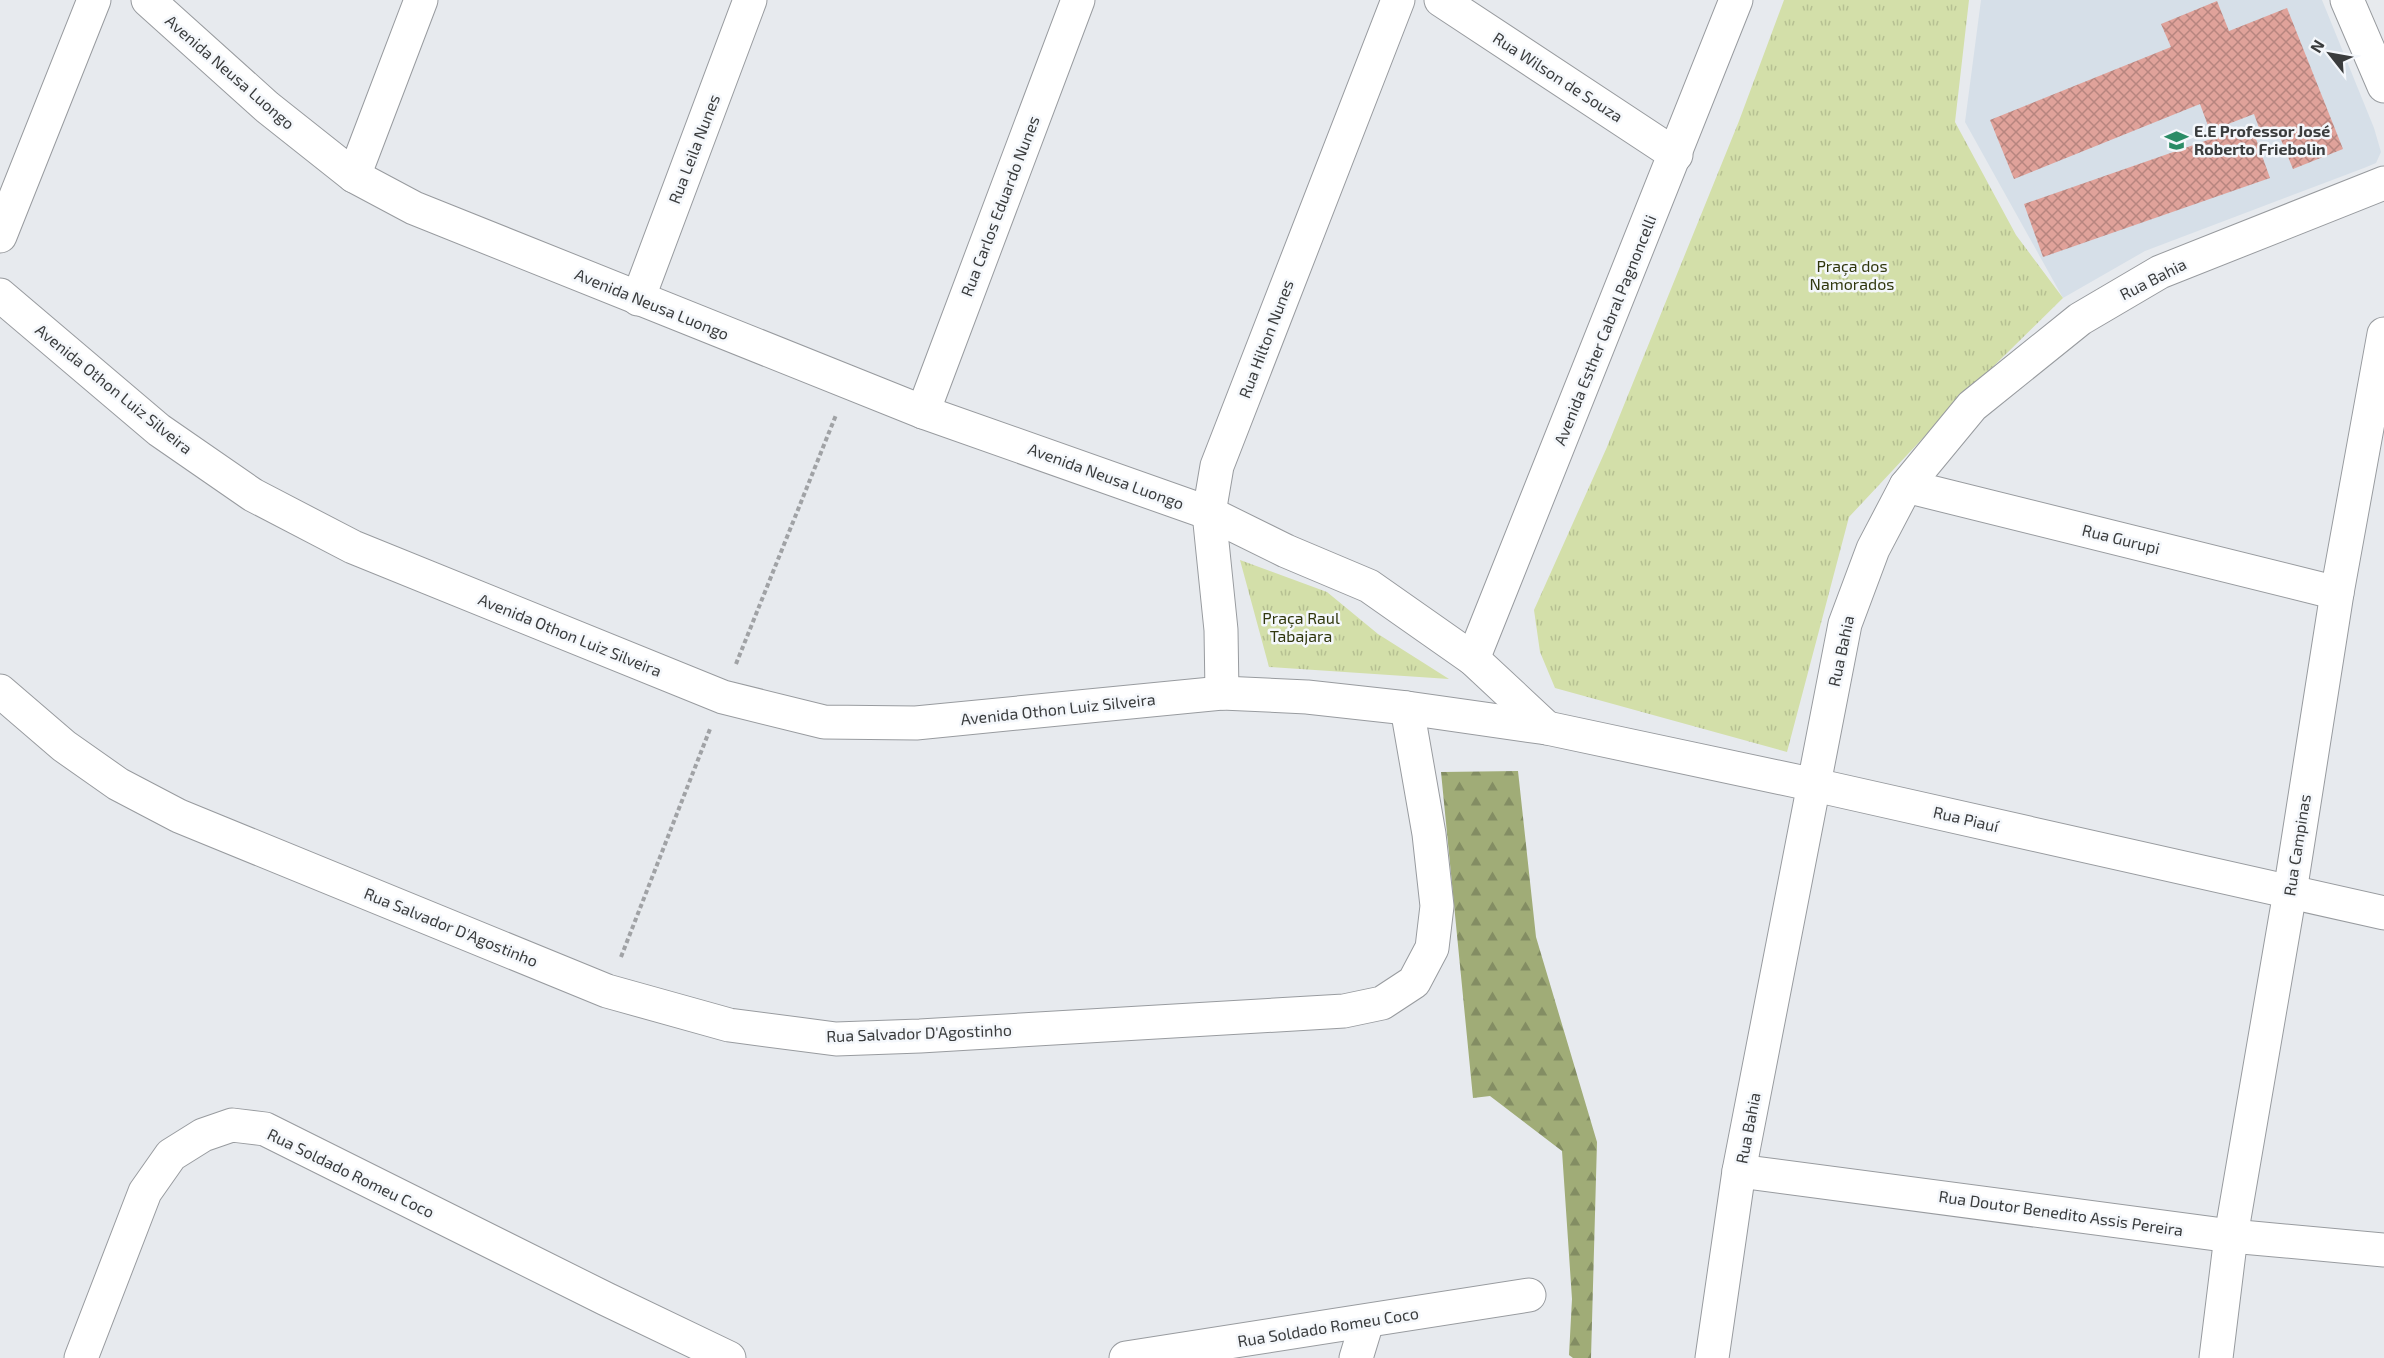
<svg xmlns="http://www.w3.org/2000/svg" width="2384" height="1358" viewBox="0 0 2384 1358" font-family="'Exo 2',sans-serif">
	<style>
		.built { fill: #d6dfe8 }
		.forest { fill: url(#forest-firs) }
		.park { fill: url(#park-tufts) }
		.building { fill: url(#building-cross-hatch) }
		.lines { fill: none; stroke-linecap: round; stroke-linejoin: round }
		.street-casing { stroke: #989b9f; stroke-width: 35 }
		.path { stroke: #a0a2a5; stroke-width: 4; stroke-dasharray: 4.5 3; stroke-linecap: butt }
		.street { stroke: #fff; stroke-width: 33 }
		.labels { text-anchor: middle; stroke-width: 5; stroke-linejoin: round; paint-order: stroke }
		.street-label { font-size: 16px; fill: #3a3c3d; stroke: #f4f7fb }
		.poi-label { font-size: 16px; font-weight: bold; fill: #3a3c3d; stroke: #f4f7fb; text-anchor: start }
		.park-label { font-size: 16px; fill: #30370d; stroke: #f4f7fb }
	</style>
	<defs>
		<pattern id="forest-firs" width="22" height="20" patternUnits="userSpaceOnUse" patternTransform="scale(1.5)"><rect width="22" height="20" fill="#a0ac77"/><path d="M5 1l3.5 6h-7zM16 11l3.5 6h-7z" fill="#838d63"/></pattern>
		<pattern id="park-tufts" width="24" height="20" patternUnits="userSpaceOnUse" patternTransform="scale(1.5)"><rect width="24" height="20" fill="#d3dfa9"/><path d="M3 7l-1-3M5 7V3M7 7l1-3M15 17l-1-3M17 17v-4M19 17l1-3" fill="none" stroke="#b6c092"/></pattern>
		<pattern id="building-cross-hatch" width="8" height="8" patternUnits="userSpaceOnUse" patternTransform="scale(1.5)"><rect width="8" height="8" fill="#e0a29a"/><path d="M0 0l8 8M0 8l8-8" fill="none" stroke="#b7857f"/></pattern>
	</defs>
	<rect width="100%" height="100%" fill="#e7eaee"/>
	<path class="built" d="M1981,0H2322L2374,128L2381,152L2376,163L2364,168L2145,251L2063,298L1965,122Z"/>
	<path class="forest" d="M1518,771L1536,937L1597,1142L1591,1358H1573L1569,1355L1572,1299L1562,1151L1490,1096L1473,1098L1441,772Z"/>
	<g class="park">
		<path d="M1784,0H1969L1955,122L2016,235L2063,298L1952,407L1849,517L1787,752L1555,688L1540,652L1534,610L1607,447L1739,121Z"/>
		<path d="M1240,560L1327,592L1378,634L1449,679L1269,667Z"/>
	</g>
	<g class="building">
		<path d="M2217,1L2229,31L2287,8L2343,149L2293,169L2277,130L2262,136L2254,114L2210,131L2200,104L2014,179L1990,120L2171,47L2161,24Z"/>
		<path d="M2251,125L2270,178L2043,257L2024,204Z"/>
	</g>
	<g class="lines">
		<defs>
			<g id="street">
				<path d="M148,0L267,107L354,176L414,208L923,412L1209,513L1286,551L1369,586L1473,659L1547,728"/>
				<path d="M1441,0L1676,155"/>
				<path d="M2347,0L2384,86"/>
				<path d="M354,176L421,0"/>
				<path d="M0,236L94,0"/>
				<path d="M0,295L159,430L253,495L353,547L723,697L824,722L916,723L1222,693L1307,697L1407,708L1547,728L1815,785L2384,913"/>
				<path d="M638,299L750,0"/>
				<path d="M923,412L1078,0"/>
				<path d="M1906,486L2337,593"/>
				<path d="M1473,659L1736,0"/>
				<path d="M0,691L64,746L118,784L179,816L607,991L729,1025L836,1039L920,1036L1344,1011L1382,1003L1414,982L1432,948L1437,906L1429,834L1407,708"/>
				<path d="M1222,693L1221,630L1209,513L1217,466L1398,0"/>
				<path d="M1739,1171L2231,1236L2384,1250"/>
				<path d="M81,1358L145,1192L171,1155L203,1135L232,1125L265,1129L606,1299L729,1358"/>
				<path d="M1126,1358L1529,1295"/>
				<path d="M1356,1358L1367,1322"/>
				<path d="M1712,1358L1739,1171L1845,624L1873,549L1906,486L1972,406L2080,319L2160,272L2384,183"/>
				<path d="M2216,1358L2231,1236L2290,892L2337,593L2384,334"/>
			</g>
		</defs>
		<use href="#street" class="street-casing"/>
		<g class="path">
			<path d="M736,664L836,415"/>
			<path d="M621,957L710,729"/>
		</g>
		<use href="#street" class="street"/>
	</g>
	<defs>
		<symbol id="school-bare" viewBox="-9 -9 18 18"><path d="M0-5L7-2L0 1L-7-2ZM-4 1L0 2.5L4 1V4Q0 6-4 4Z" fill="#2b8c66" stroke="#f4f7fb" stroke-width="2.5" paint-order="stroke"/></symbol>
	</defs>
	<g fill-rule="evenodd">
		<use href="#school-bare" x="2160" y="124" width="33" height="33"/>
	</g>
	<g class="labels">
		<g class="street-label">
			<text transform="translate(230 72) rotate(41)" y="6">Avenida Neusa Luongo</text>
			<text transform="translate(1558 77) rotate(33)" y="6">Rua Wilson de Souza</text>
			<text transform="translate(694 149) rotate(-69)" y="6">Rua Leila Nunes</text>
			<text transform="translate(1000 206) rotate(-69)" y="6">Rua Carlos Eduardo Nunes</text>
			<text transform="translate(2153 279) rotate(-27)" y="6">Rua Bahia</text>
			<text transform="translate(652 304) rotate(22)" y="6">Avenida Neusa Luongo</text>
			<text transform="translate(1605 330) rotate(-68)" y="6">Avenida Esther Cabral Pagnoncelli</text>
			<text transform="translate(1266 339) rotate(-69)" y="6">Rua Hilton Nunes</text>
			<text transform="translate(114 389) rotate(39)" y="6">Avenida Othon Luiz Silveira</text>
			<text transform="translate(1106 476) rotate(20)" y="6">Avenida Neusa Luongo</text>
			<text transform="translate(2121 539) rotate(14)" y="6">Rua Gurupi</text>
			<text transform="translate(570 635) rotate(22)" y="6">Avenida Othon Luiz Silveira</text>
			<text transform="translate(1841 651) rotate(-78)" y="6">Rua Bahia</text>
			<text transform="translate(1058 709) rotate(-6)" y="6">Avenida Othon Luiz Silveira</text>
			<text transform="translate(1966 819) rotate(13)" y="6">Rua Piauí</text>
			<text transform="translate(2297 845) rotate(-81)" y="6">Rua Campinas</text>
			<text transform="translate(451 927) rotate(22)" y="6">Rua Salvador D'Agostinho</text>
			<text transform="translate(919 1033) rotate(-2)" y="6">Rua Salvador D'Agostinho</text>
			<text transform="translate(1748 1128) rotate(-79)" y="6">Rua Bahia</text>
			<text transform="translate(351 1173) rotate(26)" y="6">Rua Soldado Romeu Coco</text>
			<text transform="translate(2061 1213) rotate(8)" y="6">Rua Doutor Benedito Assis Pereira</text>
			<text transform="translate(1328 1327) rotate(-9)" y="6">Rua Soldado Romeu Coco</text>
		</g>
		<g class="poi-label">
			<text x="2194" y="137">E.E Professor José<tspan x="2194" dy="18">Roberto Friebolin</tspan></text>
		</g>
		<g class="park-label">
			<text x="1852" y="272">Praça dos<tspan x="1852" dy="18">Namorados</tspan></text>
			<text x="1301" y="624">Praça Raul<tspan x="1301" dy="18">Tabajara</tspan></text>
		</g>
	</g>
	<g transform="translate(2330 54) rotate(301)" stroke="#f4f7fb" stroke-width="4.5" paint-order="stroke">
	<path d="M0-4.5L10 22L0 15L-10 22Z" fill="#3a3c3d"/>
	<text y="-9" font-size="16" font-weight="bold" text-anchor="middle" fill="#3a3c3d">N</text>
	</g>
</svg>
